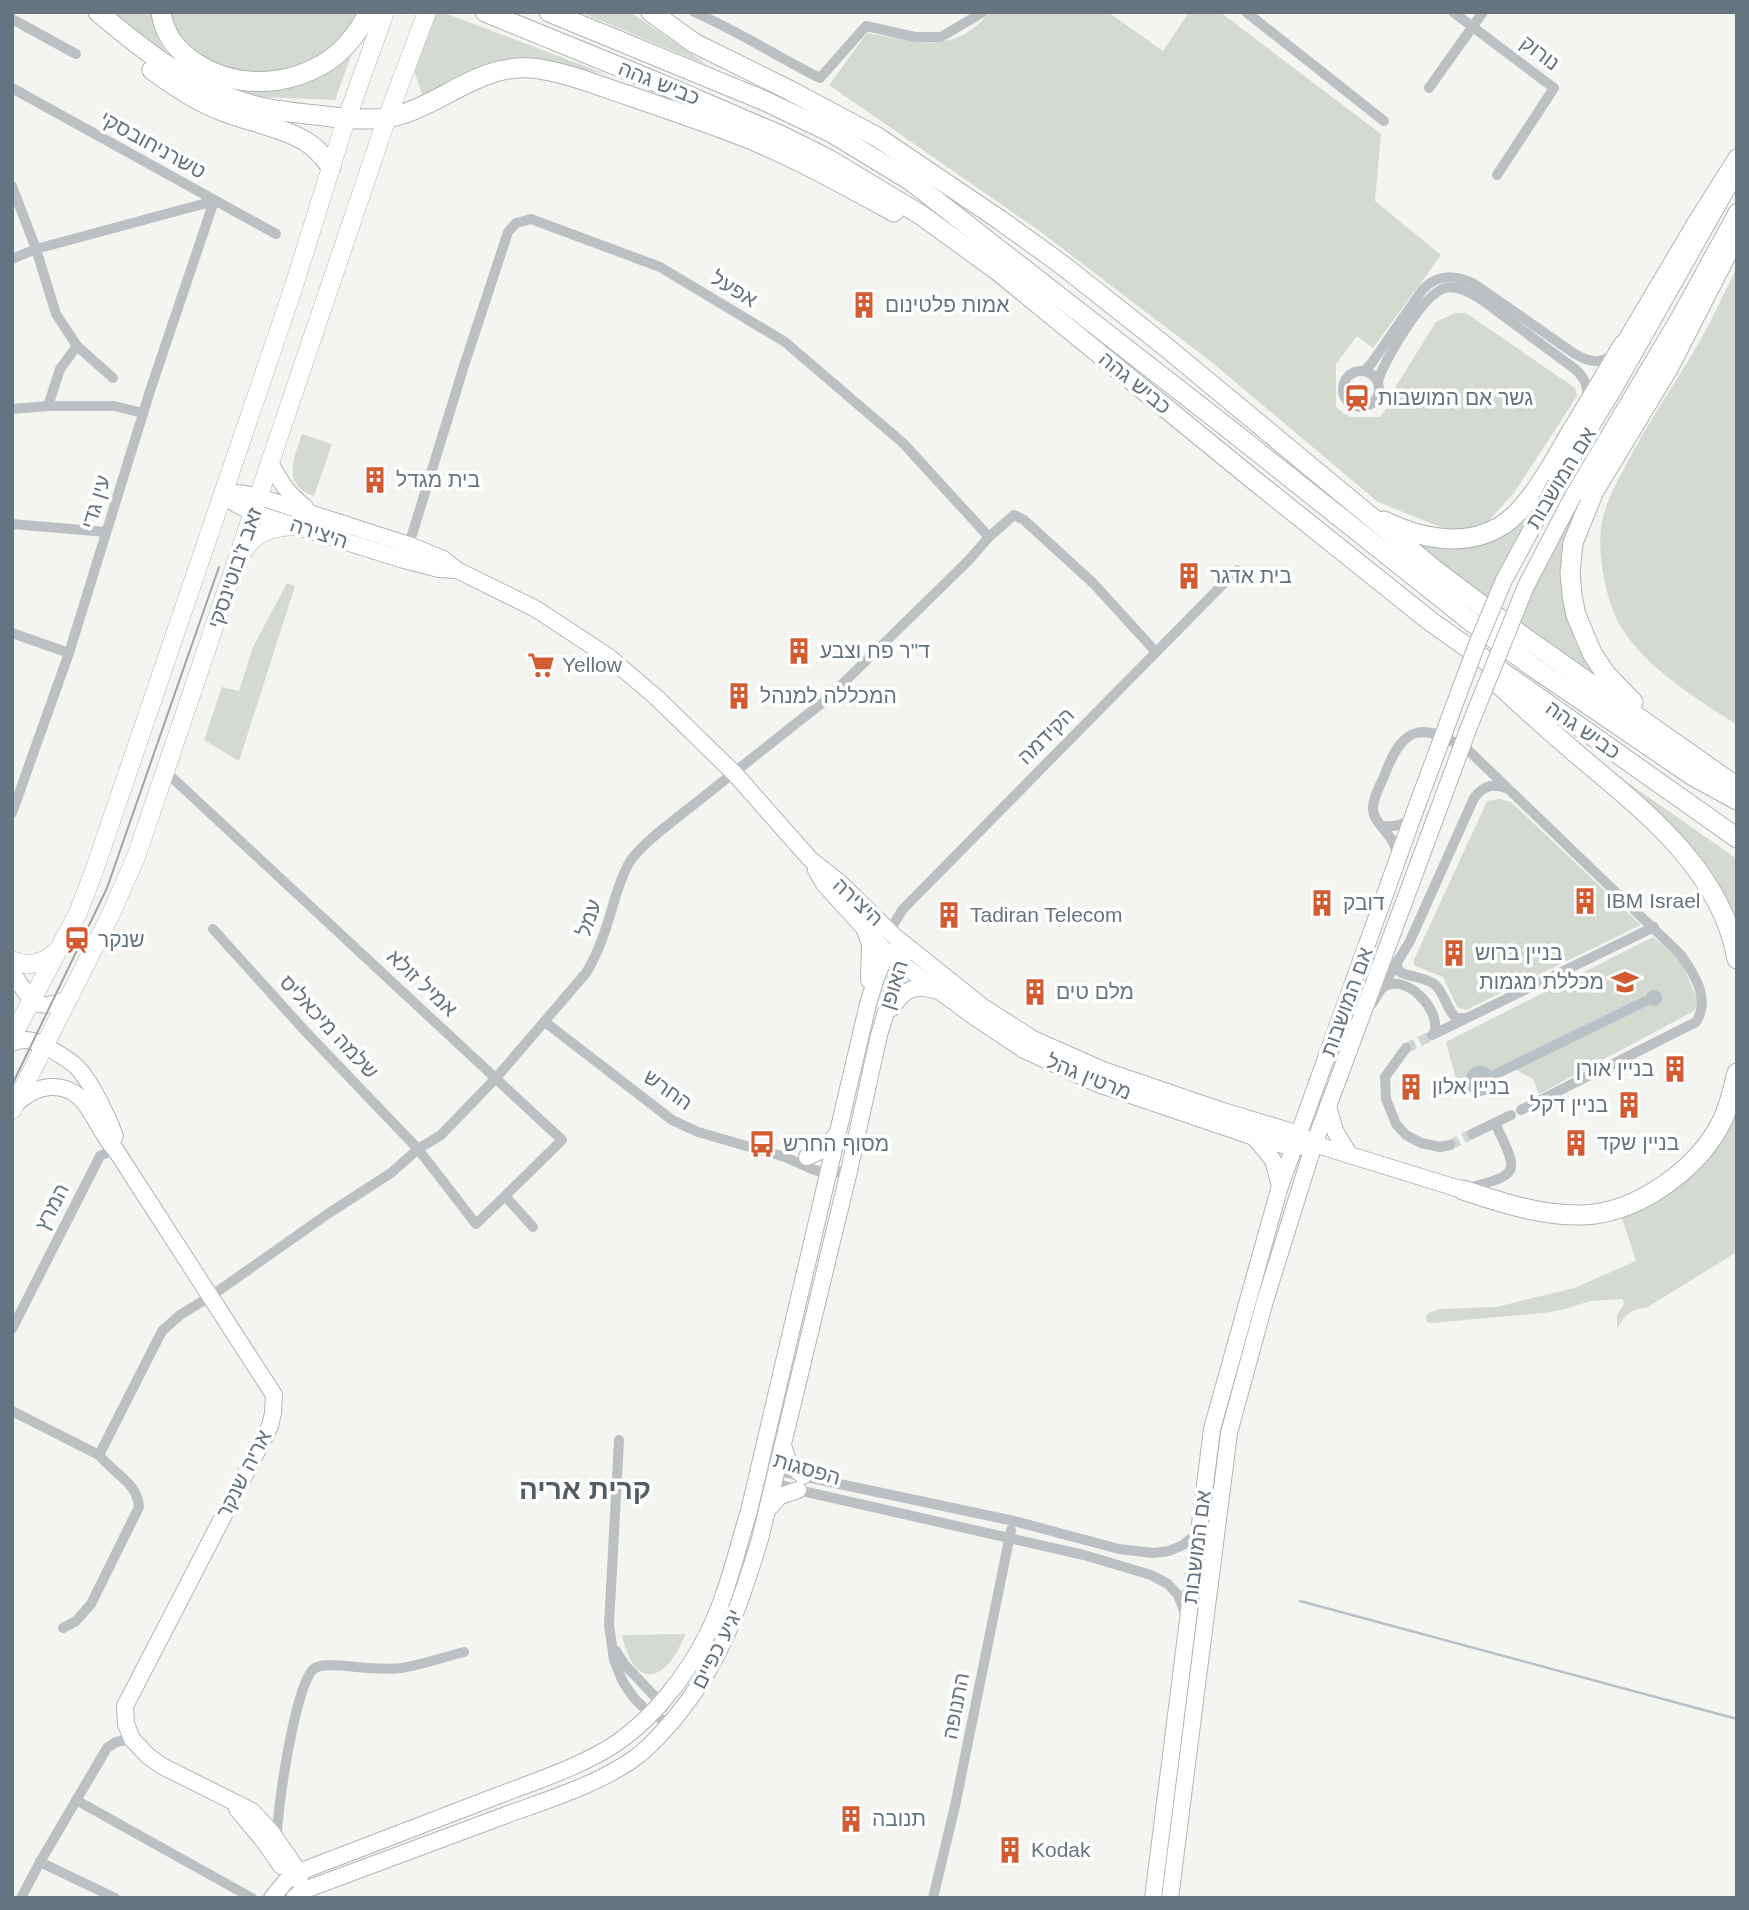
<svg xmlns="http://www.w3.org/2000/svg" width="1749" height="1910" viewBox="0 0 1749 1910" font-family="Helvetica,'Noto Sans Hebrew',sans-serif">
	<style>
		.green { fill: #d4d9d1 }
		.water { fill: #b7c1c6 }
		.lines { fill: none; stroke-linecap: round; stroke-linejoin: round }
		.stream { stroke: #b7c1c6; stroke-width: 2.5 }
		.canal { stroke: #b7c1c6; stroke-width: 10 }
		.street-tunnel { stroke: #d0d5d5; stroke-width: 10; stroke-dasharray: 10 5; stroke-linecap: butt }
		.secondary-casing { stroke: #b1b5b9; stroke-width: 18 }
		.primary-casing { stroke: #b0b4b7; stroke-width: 19 }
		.highway-casing { stroke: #afb3b6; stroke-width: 21 }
		.street { stroke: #bcc0c3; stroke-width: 10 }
		.secondary { stroke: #fff; stroke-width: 16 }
		.primary { stroke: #fff; stroke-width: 18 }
		.highway { stroke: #fff; stroke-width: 19 }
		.tram { stroke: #9ea4a9; stroke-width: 2 }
		.secondary-bridge-casing { stroke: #b1b5b9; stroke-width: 18; stroke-linecap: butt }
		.secondary-bridge { stroke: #fff; stroke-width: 16 }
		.labels { text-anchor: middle; stroke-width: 7; stroke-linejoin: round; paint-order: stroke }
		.street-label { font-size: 21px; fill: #667480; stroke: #fff }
		.poi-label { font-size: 21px; fill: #667480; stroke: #fff; text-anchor: start }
		.district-label { font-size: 28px; font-weight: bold; fill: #535d65; stroke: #fff }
	</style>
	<rect width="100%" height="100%" fill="#f4f5f1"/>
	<g class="green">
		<path d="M108,12H152L158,39L170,58Z"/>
		<path d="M170,12H358C348,30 336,46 318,56C280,79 231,78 196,52C192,49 186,46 183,42C175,34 173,23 170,12Z"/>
		<path d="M436,12H442L608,75L540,60L423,97L413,68Z"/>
		<path d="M580,12H630L709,66Z"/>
		<path d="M990,12H1108L1163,51L1189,12H1220L1381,134L1375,201L1441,255L1373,348L1357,336L1336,364V407L1350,417H1380L1393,401L1396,386L1436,322L1455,313H1466L1575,388L1577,396L1514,493L1488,521L1467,529H1445L1378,502L1209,360L1038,230L829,85L867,33C916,41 953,57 990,12Z"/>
		<path d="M356,42L335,100L259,97L237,91L214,81L252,87Z"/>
		<path d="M1737,267V725C1695,697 1651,672 1623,630C1606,605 1596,551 1602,522C1606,501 1617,482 1627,463C1649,420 1677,381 1701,339C1714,316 1725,291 1737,267Z"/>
		<path d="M302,434L332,444L314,496C281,485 294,458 302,434Z"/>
		<path d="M1584,485L1567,614L1576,643L1592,672L1516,620Z"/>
		<path d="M1543,499L1514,545L1487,597L1405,540L1452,545Z"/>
		<path d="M287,583L295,586L239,761L204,740L222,687L239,691L253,647Z"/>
		<path d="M1604,766L1737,859V940L1729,916Z"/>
		<path d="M1500,799L1511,802L1641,925L1466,1010L1457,1007L1443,977L1415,966L1413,962L1487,801Z"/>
		<path d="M1653,937L1680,960L1698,1001L1694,1011L1539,1094L1533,1079L1513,1068L1456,1079L1446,1042Z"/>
		<path d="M1737,1097V1252L1646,1308C1630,1309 1625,1315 1617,1329V1315L1624,1304L1623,1299L1590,1301L1565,1309L1544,1313L1431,1323L1427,1322L1426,1317L1428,1313L1439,1309L1496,1307L1574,1288L1636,1261L1621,1215L1660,1199Z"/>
		<path d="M686,1634C680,1646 672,1664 660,1671C637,1685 625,1651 622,1635Z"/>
	</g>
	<g class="water">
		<circle cx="1654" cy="998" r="8"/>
		<circle cx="1480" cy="1081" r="15"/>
	</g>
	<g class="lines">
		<path class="stream" d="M1300,1601L1737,1719"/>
		<path class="canal" d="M1494,1075L1646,1001"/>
		<g class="street-tunnel">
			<path d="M1406,1048L1429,1037"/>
			<path d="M1450,1145L1472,1134"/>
		</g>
		<defs>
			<g id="secondary">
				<path d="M1623,345L1696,222L1737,157"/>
				<path d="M271,464C280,482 289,495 305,507"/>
				<path d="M1556,484L1615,387L1737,171"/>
				<path d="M223,494L240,493L260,497L409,545L443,559L457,570L536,609L609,657L657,698L735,774L810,859L839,882L893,935L983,1007L1033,1039L1103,1070L1223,1111L1299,1134L1314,1144L1463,1190"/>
				<path d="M223,494L236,504L254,513L404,560L439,569L457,570"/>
				<path d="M1573,496L1680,316L1737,212"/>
				<path d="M816,870L824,884L887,953L976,1018L1024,1050L1098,1084L1254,1137L1294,1148L1305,1146"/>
				<path d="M865,930L870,944L869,980"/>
				<path d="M12,972C30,999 35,1015 69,998"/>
				<path d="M892,1008C905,988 915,984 938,991"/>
				<path d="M12,1043C26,1037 36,1041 49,1048C59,1054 68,1059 77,1067C92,1083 107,1115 115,1136"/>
				<path d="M16,1104C26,1094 36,1088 50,1087C90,1085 92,1126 115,1149L274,1395L273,1413L270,1426L125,1706L126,1724L132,1739L148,1756L162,1766L252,1811L272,1833L299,1872L300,1882"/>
				<path d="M1328,1106L1335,1131L1349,1154"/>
				<path d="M1254,1137L1273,1160L1280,1186"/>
				<path d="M807,1157L825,1149L835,1136"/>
				<path d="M783,1446L789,1463L803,1476"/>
				<path d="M768,1509L780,1496L798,1490"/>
				<path d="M237,1809L263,1840L281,1866"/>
				<path d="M272,1898L286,1881L299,1872C365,1847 431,1821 497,1796C536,1781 583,1766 618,1742C654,1717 686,1676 706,1637C726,1599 736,1553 749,1511L868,1004L877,975L887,953L906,947"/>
				<path d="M294,1898L302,1891C370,1866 438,1840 506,1815C547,1800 596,1785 632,1760C648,1749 661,1734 674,1719C721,1663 739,1608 760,1539L849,1171L879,1035L906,947"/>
				<path d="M1153,1898L1212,1429L1280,1186L1415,811"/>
				<path d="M1170,1898L1229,1433L1265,1301L1314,1144L1435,819"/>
			</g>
			<g id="primary">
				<path d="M244,550C257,530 274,527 296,526"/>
				<path d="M12,960C30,969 44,962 57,951"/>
				<path d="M12,1037L78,913L94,871L292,292L343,129L385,12"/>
				<path d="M12,1110L110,916L136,857L387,118L427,12"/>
			</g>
			<g id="highway">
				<path d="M98,12C145,52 195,91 256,106C278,112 301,113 324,116C347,119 381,122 403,114C446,100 483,64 531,68C563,71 596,85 627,95C664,108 701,120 737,134C791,155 843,184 894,212"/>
				<path d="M161,12C164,35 177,51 196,63C234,88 284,87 323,64C344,52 358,33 369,12"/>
				<path d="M485,12L654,81L782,136L828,159L921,215L998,271L1255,481L1430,621L1737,838"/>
				<path d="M549,12L765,101L832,133L911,181L1229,429L1473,623L1533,667L1693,776L1737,800"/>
				<path d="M651,12L694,43L789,90L877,137L1000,220L1061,264L1161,343L1435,570L1521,635L1737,787"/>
				<path d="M152,70C173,85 193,99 217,109C245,121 284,127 308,143C318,149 324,158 331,167"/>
				<path d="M1384,521C1421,539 1465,548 1501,526C1529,509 1555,460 1571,432C1589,403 1606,374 1623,345"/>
				<path d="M1493,679C1519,703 1545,727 1572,750C1639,807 1721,867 1737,959"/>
				<path d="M1633,702L1605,673L1592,653L1576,615L1572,595L1570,573L1573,543L1594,491L1669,367L1737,234"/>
				<path d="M1463,1190C1502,1203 1542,1216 1583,1215C1638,1213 1700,1168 1723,1119C1730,1104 1733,1088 1737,1073"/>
			</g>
		</defs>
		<use href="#secondary" class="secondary-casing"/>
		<use href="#primary" class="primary-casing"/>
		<use href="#highway" class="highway-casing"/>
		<g class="street">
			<path d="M694,12C738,31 778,57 820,78L866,26L915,37H941L983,12"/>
			<path d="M1246,12L1384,121"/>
			<path d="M1453,12L1554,88L1497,175"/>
			<path d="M12,19L76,54"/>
			<path d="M12,88L276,234"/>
			<path d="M1429,88L1483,12"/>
			<path d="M12,186L36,249L56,314L77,346L60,369L48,406"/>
			<path d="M12,259L36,249L214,201"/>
			<path d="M77,346L113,378"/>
			<circle cx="1361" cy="389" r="18"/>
			<path d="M1364,371L1371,364L1423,289C1438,274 1454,275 1473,283L1575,354C1589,362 1600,365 1613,354"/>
			<path d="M1378,381C1384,360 1424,293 1445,288C1458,285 1471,293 1482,300L1575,369C1585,378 1589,387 1587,401"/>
			<path d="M12,409L48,406H114L143,413"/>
			<path d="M12,524L106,532"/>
			<path d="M407,551L463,369L508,232L516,223L531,219L660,267L785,342L903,443L989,537"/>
			<path d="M12,633L69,653"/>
			<path d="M166,772L562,1140L505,1196L533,1227"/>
			<path d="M12,813L69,653L150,391L214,201"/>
			<path d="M1382,826C1395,827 1402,825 1413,819"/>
			<path d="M1397,858C1396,853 1396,847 1393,842C1388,832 1374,822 1373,810C1372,799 1381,784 1385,774C1404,723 1424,723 1468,750L1681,955C1694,974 1711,999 1696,1022L1597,1072"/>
			<path d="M213,929L306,1032L418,1149L476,1224L505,1196"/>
			<path d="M893,935V925L903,909L1237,570"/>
			<path d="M1397,961V967L1400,972C1410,977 1425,977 1434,984C1444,991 1446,1009 1456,1018H1467L1654,927"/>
			<path d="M1381,989C1403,969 1443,1010 1434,1034"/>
			<path d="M1372,1004L1410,941L1474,798C1483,786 1492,783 1506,788"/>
			<path d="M545,1022L672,1120L698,1132L785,1157L814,1170L828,1173L849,1171"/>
			<path d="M1432,1035L1465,1019"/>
			<path d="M1406,1048L1385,1077L1386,1099L1396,1124L1406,1135L1421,1143L1440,1147L1450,1145"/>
			<path d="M1521,1110L1588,1076"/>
			<path d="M1472,1134L1511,1115"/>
			<path d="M1468,1188C1524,1174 1517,1171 1495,1123"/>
			<path d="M12,1329L100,1156L115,1149"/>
			<path d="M12,1411L99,1455C113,1473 138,1483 139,1507L91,1604L76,1621L63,1628"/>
			<path d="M619,1440L609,1625L614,1660L623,1682L634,1698L650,1714L670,1723"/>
			<path d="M99,1455L162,1331L180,1315L211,1296L329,1213L391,1173L418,1149L441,1135L496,1078L586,973C601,949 608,922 616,895C620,883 624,870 631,860C639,849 649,841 659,832L827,699L968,561L989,537L1014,515L1024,520L1093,583L1156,652"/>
			<path d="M757,1474L777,1470L783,1472L1014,1521L1119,1549L1153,1553L1169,1551L1183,1545L1200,1531"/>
			<path d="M769,1481L798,1490L1084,1555L1151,1575L1168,1584L1178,1595L1187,1618"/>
			<path d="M616,1651L625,1665L660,1702L663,1708"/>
			<path d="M76,1800L252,1898"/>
			<path d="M277,1839C276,1814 296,1678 315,1668C324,1663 338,1666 347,1666C365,1668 383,1670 401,1668C422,1665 444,1657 464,1652"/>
			<path d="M40,1862L115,1898"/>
			<path d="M21,1898L40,1862L107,1748L116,1742L132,1739"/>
			<path d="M933,1898L955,1806L1011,1530"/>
		</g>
		<use href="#secondary" class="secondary"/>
		<use href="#primary" class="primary"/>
		<use href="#highway" class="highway"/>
		<path class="tram" d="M12,1085L107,888L219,567"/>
		<defs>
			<g id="secondary-bridge">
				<path d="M1415,811L1477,644L1504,580L1556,484"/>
				<path d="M1435,819L1469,727L1526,586L1573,496"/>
			</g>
		</defs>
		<use href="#secondary-bridge" class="secondary-bridge-casing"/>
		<use href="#secondary-bridge" class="secondary-bridge"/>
	</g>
	<defs>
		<symbol id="building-bare" viewBox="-9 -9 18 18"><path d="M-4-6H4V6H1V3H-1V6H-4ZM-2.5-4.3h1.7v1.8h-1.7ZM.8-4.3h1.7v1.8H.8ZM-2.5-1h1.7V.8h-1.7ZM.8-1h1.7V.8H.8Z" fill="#d35b32" stroke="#fff" stroke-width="2.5" paint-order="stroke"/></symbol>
		<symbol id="station-bare" viewBox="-9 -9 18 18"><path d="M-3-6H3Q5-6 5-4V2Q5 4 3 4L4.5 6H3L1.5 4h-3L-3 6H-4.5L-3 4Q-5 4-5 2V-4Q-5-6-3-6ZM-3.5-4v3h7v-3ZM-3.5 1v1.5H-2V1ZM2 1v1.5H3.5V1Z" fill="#d35b32" stroke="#fff" stroke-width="2.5" paint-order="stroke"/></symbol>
		<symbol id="supermarket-bare" viewBox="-9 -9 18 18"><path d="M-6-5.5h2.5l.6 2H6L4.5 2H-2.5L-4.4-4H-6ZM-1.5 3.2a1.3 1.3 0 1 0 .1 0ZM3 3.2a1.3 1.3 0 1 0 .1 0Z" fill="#d35b32" stroke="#fff" stroke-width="2.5" paint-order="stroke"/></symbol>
		<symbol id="university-bare" viewBox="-9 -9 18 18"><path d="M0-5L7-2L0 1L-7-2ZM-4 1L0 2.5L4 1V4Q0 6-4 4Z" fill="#d35b32" stroke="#fff" stroke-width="2.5" paint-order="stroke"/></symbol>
		<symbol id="bus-bare" viewBox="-9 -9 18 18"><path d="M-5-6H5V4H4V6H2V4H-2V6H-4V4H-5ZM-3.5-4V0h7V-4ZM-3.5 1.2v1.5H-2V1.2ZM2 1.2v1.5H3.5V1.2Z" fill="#d35b32" stroke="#fff" stroke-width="2.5" paint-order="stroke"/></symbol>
	</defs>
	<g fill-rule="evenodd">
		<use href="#building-bare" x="845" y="286" width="38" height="38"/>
		<use href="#station-bare" x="1338" y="379" width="38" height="38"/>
		<use href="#building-bare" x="356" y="461" width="38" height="38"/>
		<use href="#building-bare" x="1170" y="557" width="38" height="38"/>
		<use href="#building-bare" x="780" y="632" width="38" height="38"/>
		<use href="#supermarket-bare" x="522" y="646" width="38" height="38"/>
		<use href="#building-bare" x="720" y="677" width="38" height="38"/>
		<use href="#building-bare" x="1566" y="882" width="38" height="38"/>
		<use href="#building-bare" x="1303" y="884" width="38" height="38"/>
		<use href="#building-bare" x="930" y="896" width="38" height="38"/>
		<use href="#station-bare" x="58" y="921" width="38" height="38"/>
		<use href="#building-bare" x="1435" y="934" width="38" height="38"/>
		<use href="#university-bare" x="1606" y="963" width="38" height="38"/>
		<use href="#building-bare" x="1016" y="973" width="38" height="38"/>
		<use href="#building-bare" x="1656" y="1050" width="38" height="38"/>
		<use href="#building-bare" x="1392" y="1068" width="38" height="38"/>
		<use href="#building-bare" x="1610" y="1086" width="38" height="38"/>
		<use href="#building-bare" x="1557" y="1124" width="38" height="38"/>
		<use href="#bus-bare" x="743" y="1125" width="38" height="38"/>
		<use href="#building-bare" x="832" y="1800" width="38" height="38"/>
		<use href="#building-bare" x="991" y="1831" width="38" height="38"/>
	</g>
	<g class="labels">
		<g class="street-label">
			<text transform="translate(1540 53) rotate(37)" y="7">נורוק</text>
			<text transform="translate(659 83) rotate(22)" y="7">כביש גהה</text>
			<text transform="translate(153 145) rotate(29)" y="7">טשרניחובסקי</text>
			<text transform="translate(734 289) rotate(31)" y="7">אפעל</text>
			<text transform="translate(1135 383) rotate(39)" y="7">כביש גהה</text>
			<text transform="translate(1561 478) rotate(-59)" y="7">אם המושבות</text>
			<text transform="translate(96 502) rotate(-73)" y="7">עין גדי</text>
			<text transform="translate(319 533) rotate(18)" y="7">היצירה</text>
			<text transform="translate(235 568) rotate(-71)" y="7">זאב ז'בוטינסקי</text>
			<text transform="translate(1583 730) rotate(35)" y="7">כביש גהה</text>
			<text transform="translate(1046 736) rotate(-45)" y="7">הקידמה</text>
			<text transform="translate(858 902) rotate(43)" y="7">היצירה</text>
			<text transform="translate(589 918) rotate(-71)" y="7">עמל</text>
			<text transform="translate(422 983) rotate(43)" y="7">אמיל זולא</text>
			<text transform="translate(894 985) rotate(-73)" y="7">האופן</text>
			<text transform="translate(1347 1002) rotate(-70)" y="7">אם המושבות</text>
			<text transform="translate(329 1027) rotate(47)" y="7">שלמה מיכאליס</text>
			<text transform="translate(1089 1077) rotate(22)" y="7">מרטין גהל</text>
			<text transform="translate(668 1090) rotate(35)" y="7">החרש</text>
			<text transform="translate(52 1207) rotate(-63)" y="7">המרץ</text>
			<text transform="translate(807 1469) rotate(16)" y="7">הפסגות</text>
			<text transform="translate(244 1474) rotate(-63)" y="7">אריה שנקר</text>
			<text transform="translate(1197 1547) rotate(-83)" y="7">אם המושבות</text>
			<text transform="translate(717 1649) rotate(-63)" y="7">יגיע כפיים</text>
			<text transform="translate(956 1706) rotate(-79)" y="7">התנופה</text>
		</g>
		<g class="poi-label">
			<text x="885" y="312">אמות פלטינום</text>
			<text x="1378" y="405">גשר אם המושבות</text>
			<text x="396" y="487">בית מגדל</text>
			<text x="1210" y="583">בית אדגר</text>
			<text x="820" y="658">ד"ר פח וצבע</text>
			<text x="562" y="672">Yellow</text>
			<text x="760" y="703">המכללה למנהל</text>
			<text x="1606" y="908">IBM Israel</text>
			<text x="1343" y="910">דובק</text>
			<text x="970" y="922">Tadiran Telecom</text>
			<text x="98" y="947">שנקר</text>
			<text x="1475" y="960">בניין ברוש</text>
			<text x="1604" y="989" text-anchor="end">מכללת מגמות</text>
			<text x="1056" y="999">מלם טים</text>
			<text x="1654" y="1076" text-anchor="end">בניין אורן</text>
			<text x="1432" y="1094">בניין אלון</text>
			<text x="1608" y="1112" text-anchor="end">בניין דקל</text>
			<text x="1597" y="1150">בניין שקד</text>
			<text x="783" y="1151">מסוף החרש</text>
			<text x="872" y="1826">תנובה</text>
			<text x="1031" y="1857">Kodak</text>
		</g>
		<g class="district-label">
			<text x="585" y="1499">קרית אריה</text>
		</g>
	</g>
	<rect width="1749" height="1910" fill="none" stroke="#667480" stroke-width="28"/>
</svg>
